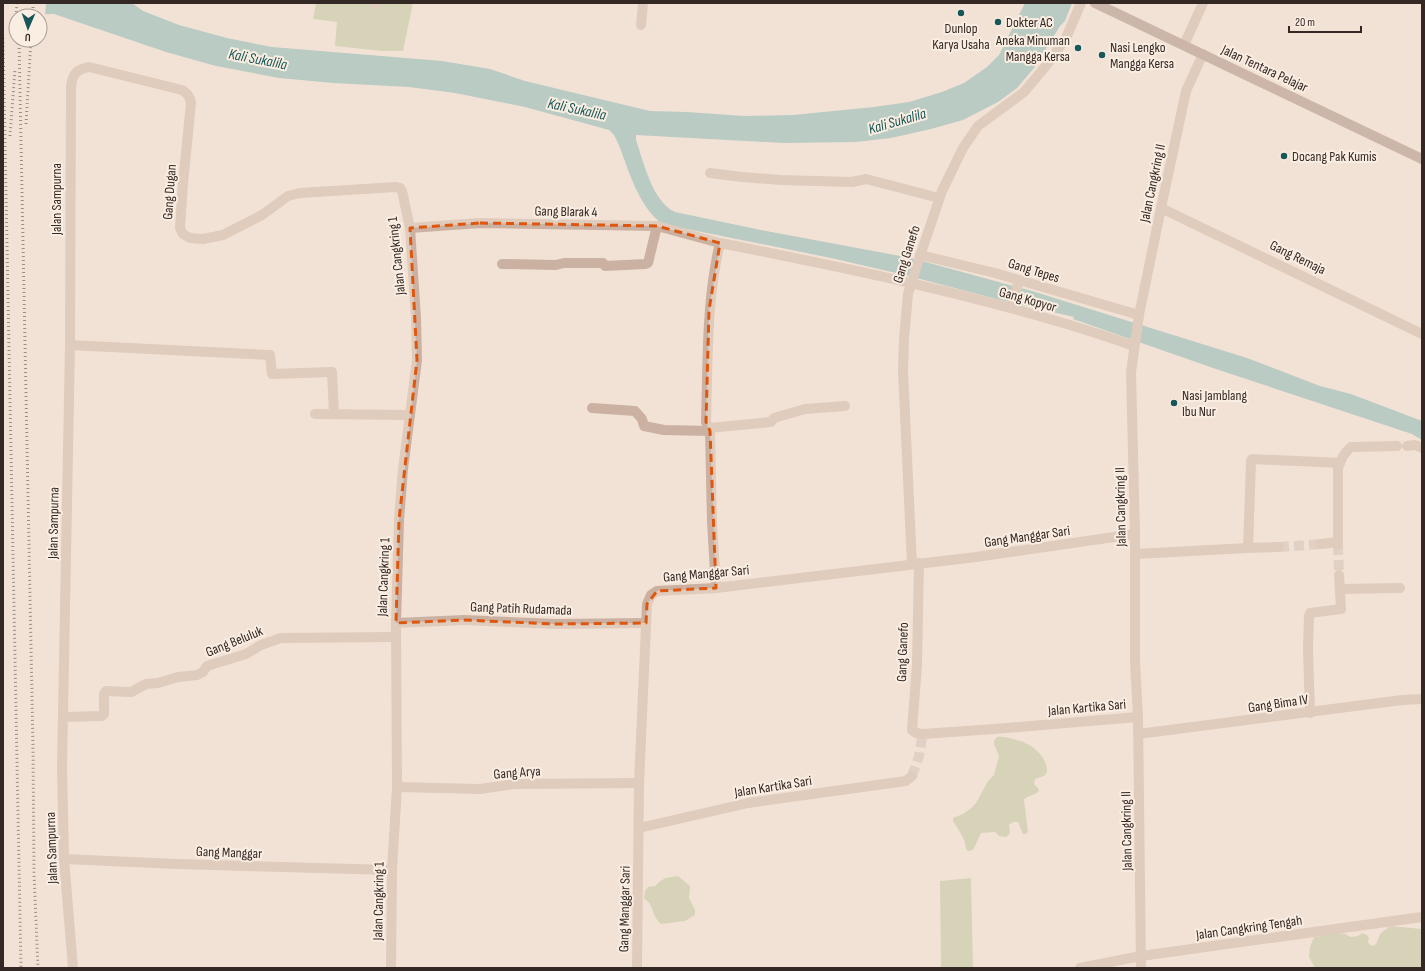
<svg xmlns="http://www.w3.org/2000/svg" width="1425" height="971" viewBox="0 0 1425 971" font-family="'Sofia Sans Condensed',sans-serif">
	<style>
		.green { fill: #b6c195 }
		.water { fill: #73b0ae }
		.pier { fill: #f2e2d5 }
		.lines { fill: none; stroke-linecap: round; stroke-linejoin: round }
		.minor-tunnel { stroke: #ccbdb2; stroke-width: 10; stroke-dasharray: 10 5; stroke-linecap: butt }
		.service { stroke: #cab1a1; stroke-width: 10 }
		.minor { stroke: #cab1a1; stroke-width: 10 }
		.secondary { stroke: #9e7f73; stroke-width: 10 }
		.rail { stroke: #342824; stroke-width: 3; stroke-dasharray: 1 3; stroke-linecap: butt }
		.marked { fill: none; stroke: #df570d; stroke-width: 3; stroke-dasharray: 8 5; stroke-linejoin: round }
		.poi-dot { fill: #185757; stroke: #faede2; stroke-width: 1.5 }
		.labels { text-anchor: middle; stroke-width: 4; stroke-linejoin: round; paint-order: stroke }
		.poi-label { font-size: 14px; fill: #342824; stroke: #faede2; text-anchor: start }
		.street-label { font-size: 14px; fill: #342824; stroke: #faede2 }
		.water-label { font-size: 15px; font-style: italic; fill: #185757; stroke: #faede2 }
	</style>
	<rect width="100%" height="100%" fill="#f2e2d5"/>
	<g class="green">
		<path d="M316,3H413L403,51H382L335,46L337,22L313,19Z"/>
		<path d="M997,737C1005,736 1009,738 1016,740C1019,741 1023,741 1025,743C1037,748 1047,759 1047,772L1044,776L1035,779L1034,784L1038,788L1039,791C1035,796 1027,795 1024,800L1028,832L1026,834H1023L1018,822H1013L1009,825L1010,833L1006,837L999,836L995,832L981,833L973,850L968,851L966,849C966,840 958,829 953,821V818L963,814L970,809L976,803L988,781L994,775L999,756L994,744V741Z"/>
		<path d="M678,876L690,886L689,898L695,910V915L685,921L661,924C655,919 654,913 651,906C649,902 646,900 644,898L645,891L648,887L655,886L660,881L666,878Z"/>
		<path d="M971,878L973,968H941L940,881Z"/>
		<path d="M1390,926L1422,929L1421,943L1422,968H1315L1309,957L1310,947L1314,937H1316L1338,933L1345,934L1351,937L1358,936L1362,933L1367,935L1369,938L1368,943L1372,946L1376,944L1380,934Z"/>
	</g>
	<path class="water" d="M3,3H132L143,11L179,25L227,38L272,47L442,61L490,69L525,81L650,111L687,112L744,116L793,115L874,107L909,102L942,92L964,83L987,67L999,55L1025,3H1072L1065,21L1060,26L1034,68L1017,88L998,102L963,120L931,129L891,138L856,142L783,143L636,135V140C644,163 652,201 675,212L761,230L911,258L1032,291L1247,358L1320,386L1351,394L1422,421V440L1412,434L1213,368L1073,319L1074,317L1000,300L909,276L831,258L662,224C637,204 629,170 618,143L614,135L609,130L525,107L455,93L409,87L333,83L279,78L216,66L166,52L54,14L3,15Z"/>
	<path class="pier" d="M3,3H46L45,16L3,17Z"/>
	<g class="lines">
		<g class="minor-tunnel">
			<path d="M1338,545L1339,575"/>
			<path d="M1279,547L1321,544"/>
			<path d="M912,776L919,756L922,738"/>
		</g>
		<g class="service">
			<path d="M375,4L376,3"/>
			<path d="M641,25L643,3"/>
		</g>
		<g class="minor">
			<path d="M1184,45L1203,3"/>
			<path d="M710,173L742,177L781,180L852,182L866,179L939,198"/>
			<path d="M1161,208L1422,334"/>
			<path d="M410,228L480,223L657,226L720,243"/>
			<path d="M920,255L995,273L1139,315"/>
			<path d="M502,264L556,265L564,263H603L605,266L645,264L648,263L657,226"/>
			<path d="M1011,308L1019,281"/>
			<path d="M70,345L270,355L272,374L332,372L334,414"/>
			<path d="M592,408L635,411L642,419L644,426L664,430L710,431"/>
			<path d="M315,414L410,415"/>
			<path d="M709,428L771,422L774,418L805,409L845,406"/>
			<path d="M1407,446L1415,445L1422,448"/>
			<path d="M1321,544L1338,542"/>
			<path d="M1338,545V468C1340,461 1345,452 1351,447L1397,446"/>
			<path d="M1279,547L1248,548L1251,461L1252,459L1340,463"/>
			<path d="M1135,554L1248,548"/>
			<path d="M919,563L917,665L912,730L916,733L923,734L994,729L1138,717"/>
			<path d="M912,564L903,371L904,339L908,294L919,259L942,191L963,148L978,126L1024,92L1045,67L1066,38L1081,3"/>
			<path d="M716,588L712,522L710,431L706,422C708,362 706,301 720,243C827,264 934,286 1039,316C1071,325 1103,335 1134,346"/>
			<path d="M1340,589L1400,588"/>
			<path d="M396,623L464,620L555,624L646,623"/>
			<path d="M1310,713L1308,649L1309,616L1310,613L1341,609L1339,575"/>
			<path d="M63,717L102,716L104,714V694L106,691L131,692L146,684L158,683L178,677L197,675L203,672L207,666L246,654L261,645L281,638L396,637"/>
			<path d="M1138,734L1402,700L1422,699"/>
			<path d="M397,787L480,789L515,784L639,783"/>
			<path d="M639,828L748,803L906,781L912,776"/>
			<path d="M64,859L177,864L392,870"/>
			<path d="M73,968L64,859L62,767L70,345L71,87C72,74 77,69 89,67L182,90C188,93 190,97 191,103L183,183L180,228L183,234L190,238L203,239L223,235L262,215L288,196L300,193L395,187L400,188L402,191L410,228L416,318L417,360L403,469L399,520L396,623L397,787L392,870L391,968"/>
			<path d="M637,968L639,783L647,604L651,595L657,591L716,588L976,557L1135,534"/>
			<path d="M1080,968L1141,956L1422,917"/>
			<path d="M1141,968L1138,717L1135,662V534L1131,372L1139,315L1161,208L1186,91L1203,54"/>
		</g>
		<path class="secondary" d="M1095,3L1422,159"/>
		<g class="rail">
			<path d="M16,16L17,3"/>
			<path d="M33,16V3"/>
			<path d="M3,38L21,968"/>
			<path d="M19,40L33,747L34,873L38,968"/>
			<path d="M26,124L31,40"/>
			<path d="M10,136L15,70"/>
		</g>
	</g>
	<path d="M0 0H1425V971H0ZM480,223L657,226L720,243L709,310L706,422L710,431L716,588L657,591L647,604L646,623L555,624L464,620L396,623L399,520L417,360L410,228Z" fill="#f2e2d5" fill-opacity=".55" fill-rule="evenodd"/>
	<path class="marked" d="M480,223L657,226L720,243L709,310L706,422L710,431L716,588L657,591L647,604L646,623L555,624L464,620L396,623L399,520L417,360L410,228Z"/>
	<g class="poi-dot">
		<circle cx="961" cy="13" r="4"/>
		<circle cx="998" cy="22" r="4"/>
		<circle cx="1078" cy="48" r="4"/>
		<circle cx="1102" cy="55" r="4"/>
		<circle cx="1284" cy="156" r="4"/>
		<circle cx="1174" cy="403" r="4"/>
	</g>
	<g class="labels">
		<g class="poi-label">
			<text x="1006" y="27">Dokter AC</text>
			<text x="961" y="33" text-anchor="middle">Dunlop<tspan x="961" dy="16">Karya Usaha</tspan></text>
			<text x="1070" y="45" text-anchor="end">Aneka Minuman<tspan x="1070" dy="16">Mangga Kersa</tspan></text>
			<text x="1110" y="52">Nasi Lengko<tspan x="1110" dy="16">Mangga Kersa</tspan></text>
			<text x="1292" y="161">Docang Pak Kumis</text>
			<text x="1182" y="400">Nasi Jamblang<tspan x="1182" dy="16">Ibu Nur</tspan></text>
		</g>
		<g class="street-label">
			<text transform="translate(1265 68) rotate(25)" y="5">Jalan Tentara Pelajar</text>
			<text transform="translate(1152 183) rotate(-78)" y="5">Jalan Cangkring II</text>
			<text transform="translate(169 192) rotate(-86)" y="5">Gang Dugan</text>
			<text transform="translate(56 199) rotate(-90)" y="5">Jalan Sampurna</text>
			<text transform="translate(566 211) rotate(1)" y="5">Gang Blarak 4</text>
			<text transform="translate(906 254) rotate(-72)" y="5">Gang Ganefo</text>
			<text transform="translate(396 256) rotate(-96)" y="5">Jalan Cangkring 1</text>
			<text transform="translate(1298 257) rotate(26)" y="5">Gang Remaja</text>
			<text transform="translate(1034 270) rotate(17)" y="5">Gang Tepes</text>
			<text transform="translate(1028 299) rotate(16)" y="5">Gang Kopyor</text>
			<text transform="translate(1120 507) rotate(-91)" y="5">Jalan Cangkring II</text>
			<text transform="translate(53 523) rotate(-89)" y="5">Jalan Sampurna</text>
			<text transform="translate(1027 536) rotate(-8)" y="5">Gang Manggar Sari</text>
			<text transform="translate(706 573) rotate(-5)" y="5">Gang Manggar Sari</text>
			<text transform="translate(383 577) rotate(-88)" y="5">Jalan Cangkring 1</text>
			<text transform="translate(521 608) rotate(2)" y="5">Gang Patih Rudamada</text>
			<text transform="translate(234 641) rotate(-22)" y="5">Gang Beluluk</text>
			<text transform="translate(902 652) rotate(-88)" y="5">Gang Ganefo</text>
			<text transform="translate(1278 703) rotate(-8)" y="5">Gang Bima IV</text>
			<text transform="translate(1087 707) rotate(-5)" y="5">Jalan Kartika Sari</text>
			<text transform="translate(517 772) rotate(-4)" y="5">Gang Arya</text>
			<text transform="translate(773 786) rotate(-9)" y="5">Jalan Kartika Sari</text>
			<text transform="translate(1126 831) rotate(-91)" y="5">Jalan Cangkring II</text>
			<text transform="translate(51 848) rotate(-92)" y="5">Jalan Sampurna</text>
			<text transform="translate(229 852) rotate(2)" y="5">Gang Manggar</text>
			<text transform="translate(378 901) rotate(-89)" y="5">Jalan Cangkring 1</text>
			<text transform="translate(624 909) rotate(-89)" y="5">Gang Manggar Sari</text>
			<text transform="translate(1249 927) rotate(-8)" y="5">Jalan Cangkring Tengah</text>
		</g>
		<g class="water-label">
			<text transform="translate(258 59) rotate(11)" y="5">Kali Sukalila</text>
			<text transform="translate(577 109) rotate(12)" y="5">Kali Sukalila</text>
			<text transform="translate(897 121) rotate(-16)" y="5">Kali Sukalila</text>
		</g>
	</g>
	<rect width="1425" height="971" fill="none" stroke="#342824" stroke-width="8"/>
	<g transform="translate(28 28) rotate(182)"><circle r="19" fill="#faede2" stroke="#ab9e96"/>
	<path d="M0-3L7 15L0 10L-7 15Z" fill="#185757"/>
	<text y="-6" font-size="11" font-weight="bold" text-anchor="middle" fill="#342824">U</text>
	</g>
	<path d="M1289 26v6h72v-6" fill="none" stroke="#342824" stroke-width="2"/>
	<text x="1295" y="26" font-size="12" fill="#342824" stroke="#faede2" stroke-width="3" paint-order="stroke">20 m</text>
</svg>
